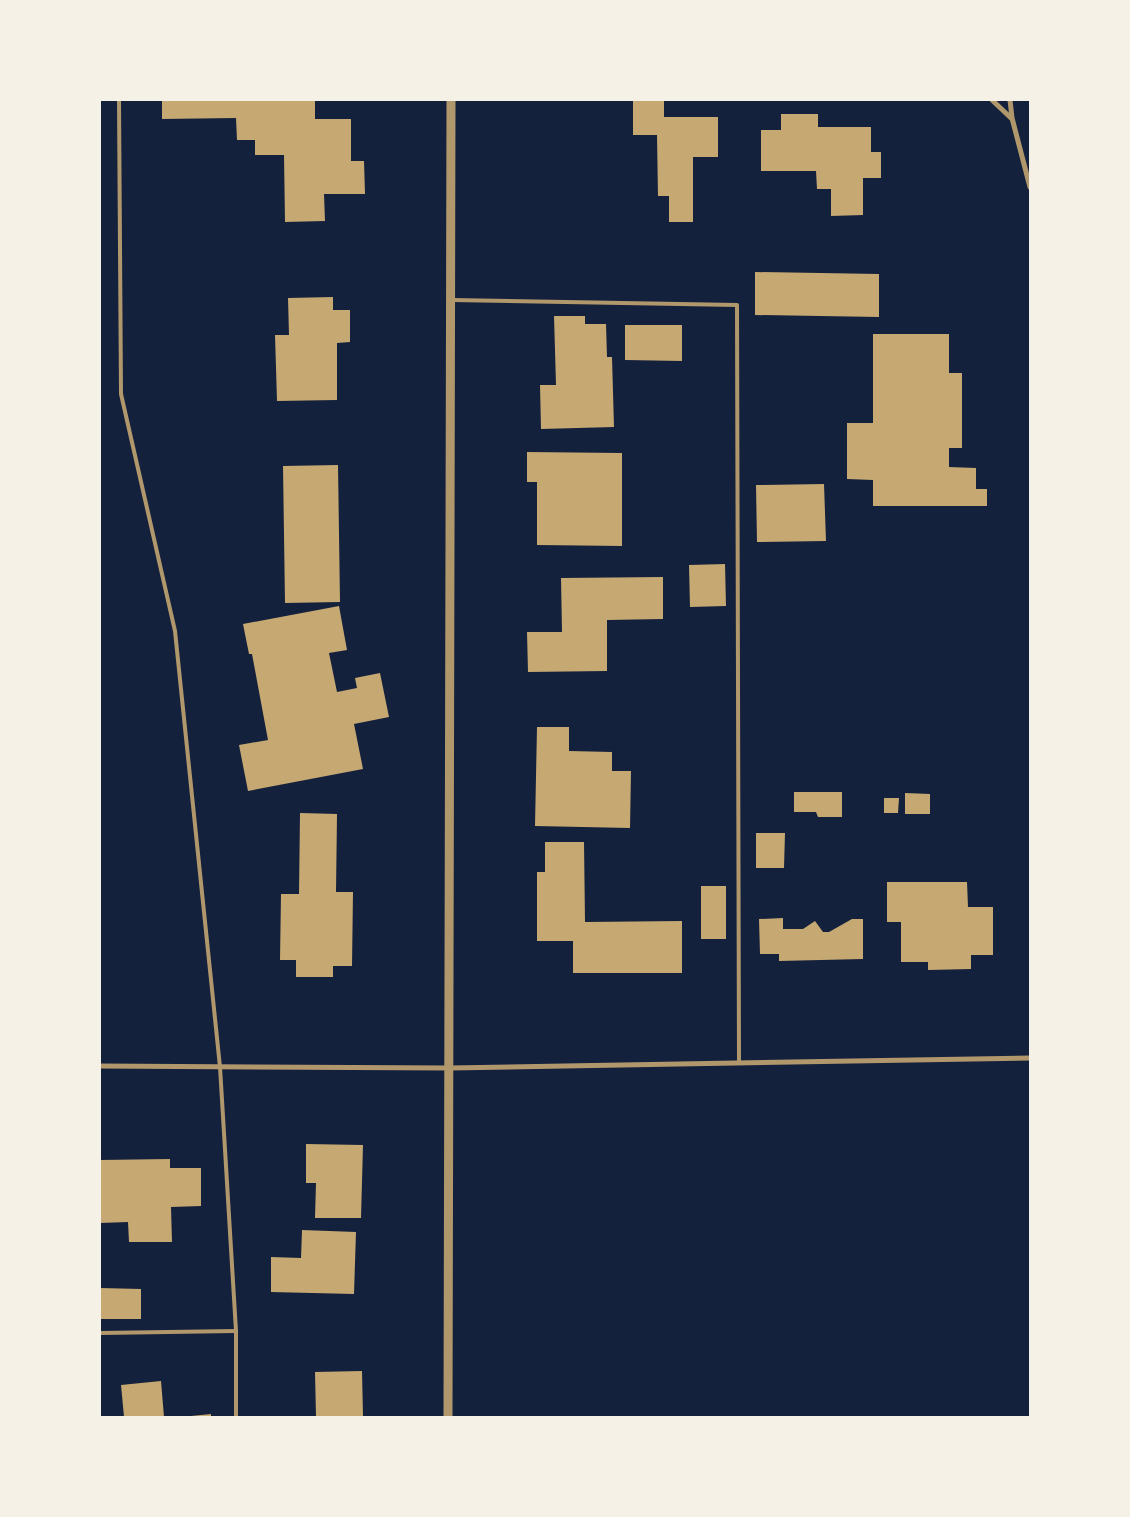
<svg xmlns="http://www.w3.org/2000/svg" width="1130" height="1517" viewBox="0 0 1130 1517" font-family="Quicksand,sans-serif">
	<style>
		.building { fill: #c6a872 }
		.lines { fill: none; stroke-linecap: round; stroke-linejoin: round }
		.service { stroke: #b1986c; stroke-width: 4 }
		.minor { stroke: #b1986c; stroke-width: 5 }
		.tertiary { stroke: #b1986c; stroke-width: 9 }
	</style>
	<rect width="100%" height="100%" fill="#14213d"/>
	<g class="building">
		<path d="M162,100H315V119H351V161H364L365,194H324L325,221L285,222L284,155H255V140H237L236,118L162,119Z"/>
		<path d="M633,100H664V117H718V157H693V222H669V196H658L657,135H633Z"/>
		<path d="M781,114H818V127H871V152H881V178H863V215L831,216V189H817L816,171H761V130H781Z"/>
		<path d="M755,272L879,274V317L755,315Z"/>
		<path d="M333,297V310H350V342L337,343V400L277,401L275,335H289L288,298Z"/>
		<path d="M554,316H585V324H606L607,357H612L614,427L541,429L540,385H556Z"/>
		<path d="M625,325H682V361L625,360Z"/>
		<path d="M873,334H949V373H962V448H949V467L976,468V489H987V506H873V480L847,479V423H873Z"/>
		<path d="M527,452L622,453V546L537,545V482H527Z"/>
		<path d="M338,465L340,602L285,603L283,466Z"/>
		<path d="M824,484L826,541L757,542L756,485Z"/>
		<path d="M725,564L726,606L690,607L689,565Z"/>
		<path d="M663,577V619L607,620V671L528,672L527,632H562L561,578Z"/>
		<path d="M339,606L347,650L329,653L337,692L357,688L355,678L380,673L389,717L354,724L363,769L248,791L239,745L268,740L252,654H249L243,624Z"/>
		<path d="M537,727H569V751L612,752V771H631L630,828L535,826Z"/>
		<path d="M794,792H842V817H818L816,812H794Z"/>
		<path d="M905,793L930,794V814H905Z"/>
		<path d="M884,798H899L898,813H884Z"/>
		<path d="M300,813L337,814L336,892H353L352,966H333V977H296V960H280L281,894H299Z"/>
		<path d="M756,833H785L784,868H756Z"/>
		<path d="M545,842H584L585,922L682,921V973H573V941H537V872H545Z"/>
		<path d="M887,882H967L968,907H993V955H971V969L928,970V962H901V922H887Z"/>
		<rect x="701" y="886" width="25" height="53"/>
		<path d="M783,918V929H803L815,921L823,932H829L852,919H863V959L779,961V954H760L759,919Z"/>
		<path d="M306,1144L363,1145L361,1218H315L316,1183H306Z"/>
		<path d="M170,1159V1168H201V1206L171,1207L172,1242H129L128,1222L100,1223V1160Z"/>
		<path d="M302,1230L356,1232L354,1294L271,1292V1257L301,1258Z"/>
		<path d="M100,1288L141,1289V1319H100Z"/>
		<path d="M362,1371L363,1416L316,1417L315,1372Z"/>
		<path d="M161,1381L164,1417H124L121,1385Z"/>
		<path d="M211,1414V1417H191V1416Z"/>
	</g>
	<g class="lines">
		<g class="service">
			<path d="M119,100L121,394L175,631L220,1067L236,1331V1417"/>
			<path d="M452,300L737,305L739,1063"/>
			<path d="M100,1333L236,1331"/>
		</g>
		<g class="minor">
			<path d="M992,100L1011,118"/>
			<path d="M1010,100L1012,118L1030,187"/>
			<path d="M100,1066L450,1068L1030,1058"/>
		</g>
		<path class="tertiary" d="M448,1417L451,100"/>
	</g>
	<rect width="1130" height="1517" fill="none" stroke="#f6f1e7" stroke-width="202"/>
</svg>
